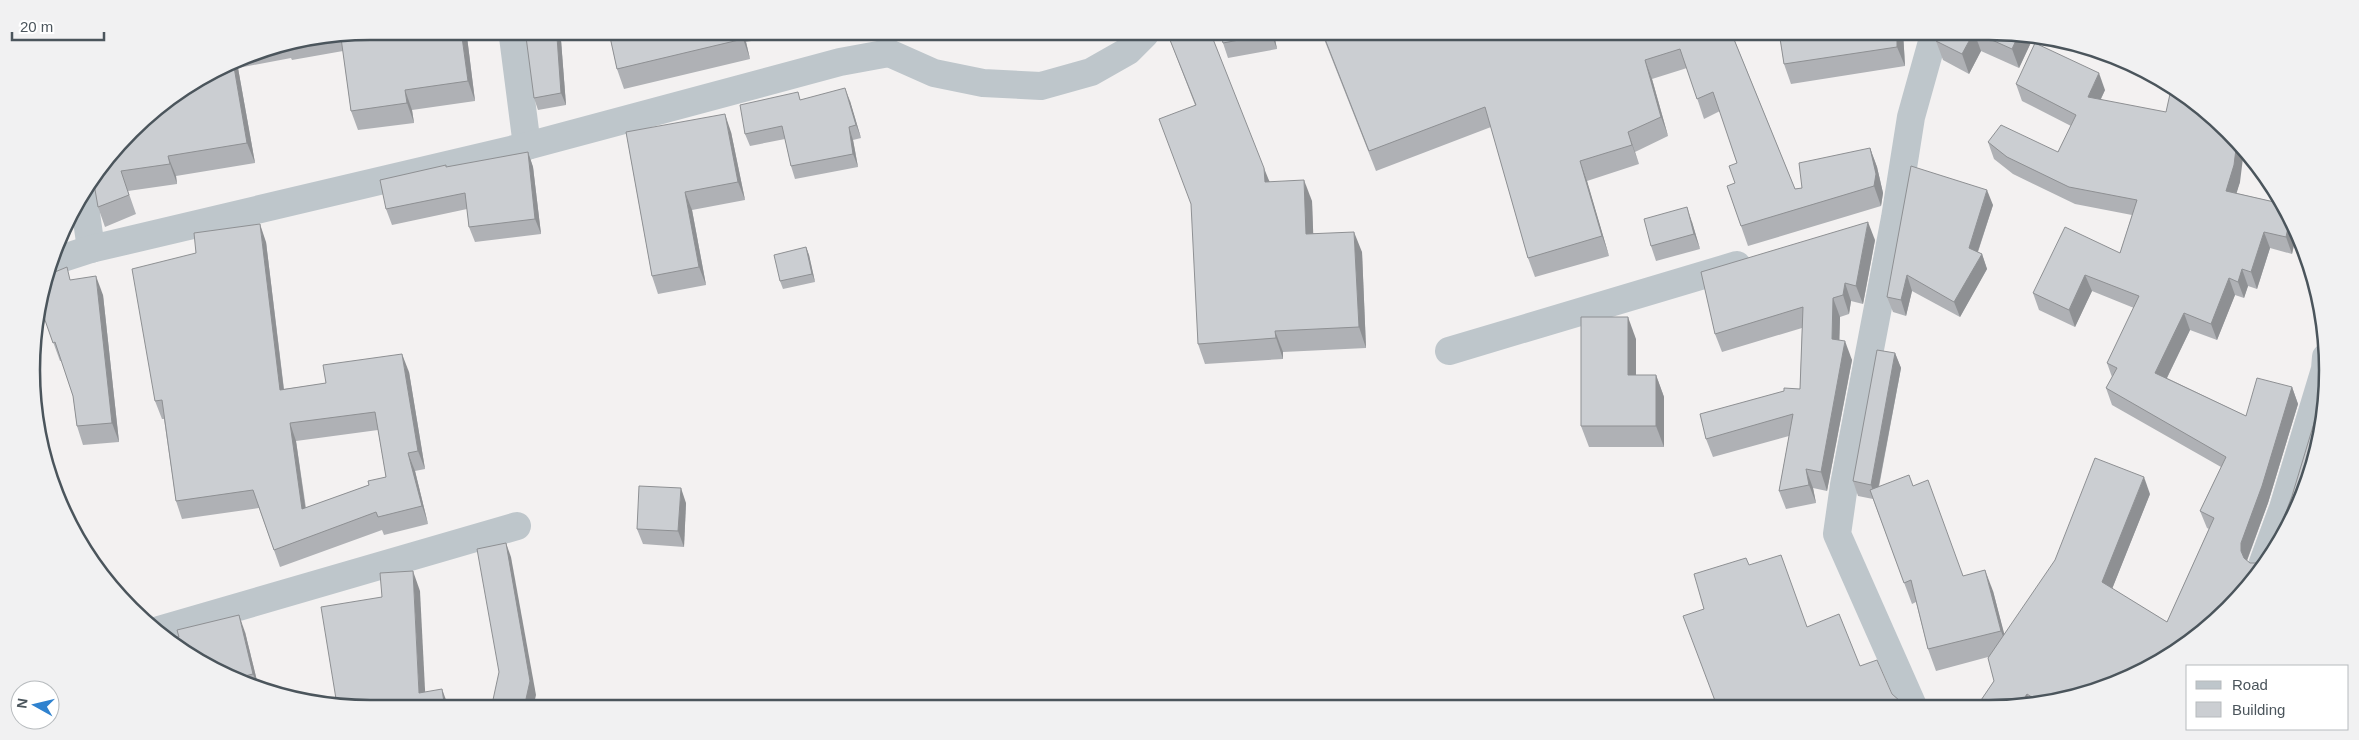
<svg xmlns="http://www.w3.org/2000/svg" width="2359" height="740" viewBox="0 0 2359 740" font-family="Arial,sans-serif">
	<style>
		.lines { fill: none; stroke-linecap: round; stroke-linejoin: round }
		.minor { stroke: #bec6cb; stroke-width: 28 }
		.wall { fill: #afb1b5; fill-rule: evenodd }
		.shaded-wall { fill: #8e9093 }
		.building { fill: #cbced2; stroke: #8e9093; fill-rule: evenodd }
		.rim { fill: none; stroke: #4b555c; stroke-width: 2.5 }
	</style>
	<rect width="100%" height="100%" fill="#f3f1f1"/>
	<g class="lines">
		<g class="minor">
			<path d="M513,37L527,146"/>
			<path d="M83,192L91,249"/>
			<path d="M54,261L91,249L527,146L840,62L889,53L934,73L983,83L1041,86L1091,72L1128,51L1145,34"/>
			<path d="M1449,351L1737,265"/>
			<path d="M2262,565L2283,508L2325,369L2326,357"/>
			<path d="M159,630L517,526"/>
			<path d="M1913,706L1837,534L1844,485L1895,218L1911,117L1935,31"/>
		</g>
	</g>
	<g class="wall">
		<path d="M1939,31H1989L2034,36L2019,68L1981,51L1969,74L1943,60L1936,41Z"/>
		<path d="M1749,32L1734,39L1795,189L1802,188L1870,148L1877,167L1883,193L1881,206L1748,246L1727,186L1735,183L1737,163L1720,111L1704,119L1687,68L1652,79L1668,136L1635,152L1639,164L1587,181L1609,256L1535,277L1528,258L1491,127L1376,171L1322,34Z"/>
		<path d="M1779,32H1903L1905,66L1791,84L1784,64Z"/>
		<path d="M1221,34H1274L1277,49L1228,58L1223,43Z"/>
		<path d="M776,36L746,42L750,59L624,89L617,69L610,37Z"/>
		<path d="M467,37L475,101L412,110L414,123L358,130L351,111L343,51L292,60L291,58L238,68L255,163L176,176L177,184L128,191L136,214L105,227L98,207L146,116L241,57L304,38Z"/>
		<path d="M561,40L566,105L538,110L534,98Z"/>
		<path d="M1170,40L1270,182L1312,201L1313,233L1362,252L1366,348L1283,352V359L1205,364L1198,344L1195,105Z"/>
		<path d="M2016,84L2105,90L2101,99L2240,182L2236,193L2283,204L2297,231L2292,254L2270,248L2257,289L2248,286L2244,298L2235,295L2217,340L2190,330L2167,378L2246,416L2292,387L2298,404L2268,503L2247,561L2139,674L2034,706H1977L1994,681L1988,657L1936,671L1928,649L1916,602L1912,604L1873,499L1858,496L1853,481L1895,353L1901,368L1879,487L1913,486L1963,576L1993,591L2004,634L2150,494L2112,589L2167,622L2209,529L2207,528L2200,511L2221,467L2112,405L2106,388L2112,377L2107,363L2134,308L2092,291L2075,327L2039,310L2033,293L2120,253L2132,215L2075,204L2013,174L1994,159L1988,142L2058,152L2071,126L2022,101Z"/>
		<path d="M801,100L850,101L861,138L853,140L858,167L795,179L791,166L785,139L750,146L745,134Z"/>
		<path d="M626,132H731L745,200L692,210L706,285L658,294L652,276Z"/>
		<path d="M528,152L533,167L541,234L475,242L469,227L467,209L392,225L386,209L447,167Z"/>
		<path d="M1911,166L1993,205L1978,252L1982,254L1987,269L1960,317L1912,291L1906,316L1893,312L1887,297Z"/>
		<path d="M1692,222L1700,249L1656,261L1651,246Z"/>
		<path d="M1875,240L1863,304L1851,301L1849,314L1840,317L1839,340L1852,360L1827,491L1813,488L1816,503L1786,509L1779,491L1789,436L1713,457L1706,439L1800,389L1802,328L1722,352L1715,334Z"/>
		<path d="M266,242L284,389L409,372L425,469L415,471L428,524L384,535L382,530L280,567L259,508L182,519L176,501L164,419H162L155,401ZM378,430L386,477L369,485L306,508L296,441Z"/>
		<path d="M806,247L809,255L815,282L783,289L780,281Z"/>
		<path d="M72,280L103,295L119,442L83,445L77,426L73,396L62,361H60L40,306Z"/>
		<path d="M1636,339V375H1656L1664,397V447H1589L1581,426Z"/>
		<path d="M686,503L684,547L643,544L637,529Z"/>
		<path d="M245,632L259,689L241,683L182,652Z"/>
	</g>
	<g class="shaded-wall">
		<path d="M1897,32H1903L1905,66L1897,47Z"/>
		<path d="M1974,32L1981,51L1969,74L1962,54Z"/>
		<path d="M1271,34H1274L1277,49Z"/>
		<path d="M2019,34L2034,36L2019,68L2012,49Z"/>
		<path d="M742,36H744L746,42L750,59Z"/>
		<path d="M462,37H467L475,101L468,81Z"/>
		<path d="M557,37H560L561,40L566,105L561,93Z"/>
		<path d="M235,60L238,68L255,163L247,143L233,61Z"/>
		<path d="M1645,60L1652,79L1668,136L1661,117Z"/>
		<path d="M2099,73L2105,90L2094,113L2088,97Z"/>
		<path d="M845,88L850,101L861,138L856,125Z"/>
		<path d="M405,90L412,110L414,123L407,103Z"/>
		<path d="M725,114L731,132L745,200L738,182Z"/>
		<path d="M849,127L853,140L858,167L853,154Z"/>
		<path d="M1628,132L1635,152L1639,164L1632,145Z"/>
		<path d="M2237,141L2244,150L2240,182L2232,208L2226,191Z"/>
		<path d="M1870,148L1877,167L1883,193L1881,206L1874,186Z"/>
		<path d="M528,152L533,167L541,234L535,219Z"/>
		<path d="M168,156L176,176L177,184L170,164Z"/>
		<path d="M1580,161L1587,181L1609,256L1602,236Z"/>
		<path d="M1264,168L1272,188L1265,182Z"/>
		<path d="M1304,180L1312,201L1314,254L1306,234Z"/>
		<path d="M1987,190L1993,205L1974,263L1969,248Z"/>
		<path d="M685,192L692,210L706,285L699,267Z"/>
		<path d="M1687,207L1692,222L1700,249L1694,234Z"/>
		<path d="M2290,218L2297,231L2292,254L2286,237Z"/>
		<path d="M1868,222L1875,240L1863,304L1856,286Z"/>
		<path d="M260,224L266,242L286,408L280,390Z"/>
		<path d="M1354,232L1362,252L1366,348L1359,327Z"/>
		<path d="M2264,232L2270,248L2257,289L2251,272Z"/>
		<path d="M806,247L809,255L815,282L812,274Z"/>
		<path d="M1982,254L1987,269L1960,317L1954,302Z"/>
		<path d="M2242,269L2248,286L2244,298L2238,282Z"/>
		<path d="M1907,275L1912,291L1906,316L1901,300Z"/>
		<path d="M2085,275L2092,291L2075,327L2069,310Z"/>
		<path d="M96,276L103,295L119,442L112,423Z"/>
		<path d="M2229,278L2235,295L2217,340L2211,324Z"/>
		<path d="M1845,283L1851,301L1849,314L1843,295Z"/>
		<path d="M1833,298L1840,317L1839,357L1832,339Z"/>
		<path d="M2184,313L2190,330L2161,390L2155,373Z"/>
		<path d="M1628,317L1636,339V396L1628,375Z"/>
		<path d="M1275,331L1283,352V359L1276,338Z"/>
		<path d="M1845,341L1852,360L1827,491L1821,472Z"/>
		<path d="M1895,353L1901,368L1876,500L1871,485Z"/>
		<path d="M402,354L409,372L425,469L418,451Z"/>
		<path d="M1656,375L1664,397V447L1656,426Z"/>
		<path d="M2292,387L2298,404L2268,503L2247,560V568L2241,551V543Z"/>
		<path d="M290,423L296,441L308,527L302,509Z"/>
		<path d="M408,453L415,471L428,524L422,506Z"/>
		<path d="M1806,469L1813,488L1816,503L1809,485Z"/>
		<path d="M2144,477L2150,494L2108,599L2102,582Z"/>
		<path d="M681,488L686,503L684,547L678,531Z"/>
		<path d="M506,543L511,557L536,695L533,708H524Z"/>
		<path d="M1985,570L1993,591L2009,652L2001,631Z"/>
		<path d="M413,571L420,591L426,709L419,693Z"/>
		<path d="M239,615L245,632L259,689L253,674Z"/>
		<path d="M442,689L449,708V709H445Z"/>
		<path d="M2027,694L2031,706H2019Z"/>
	</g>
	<g class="building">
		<path d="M1939,31H1989L2019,34L2012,49L1974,32L1962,54L1936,41Z"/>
		<path d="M1731,32L1795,189L1802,188L1799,163L1870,148L1876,174L1874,186L1741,226L1727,186L1735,183L1729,166L1737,163L1713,92L1697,99L1680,49L1645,60L1661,117L1628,132L1632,145L1580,161L1602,236L1528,258L1485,107L1369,151L1323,34Z"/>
		<path d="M1779,32H1897V47L1784,64Z"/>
		<path d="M1183,34H1211L1264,168L1265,182L1304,180L1306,234L1354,232L1359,327L1275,331L1276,338L1198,344L1191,204L1159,119L1196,105L1170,40Z"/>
		<path d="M1221,34H1271L1223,43Z"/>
		<path d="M742,36L743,39L617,69L610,37Z"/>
		<path d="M462,37L468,81L405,90L407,103L351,111L341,38Z"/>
		<path d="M526,37H557L561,93L534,98Z"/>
		<path d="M2035,43L2099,73L2088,97L2166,112L2172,85L2177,88L2229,131L2237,141L2234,165L2226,191L2283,204L2290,218L2286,237L2264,232L2251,272L2242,269L2238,282L2229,278L2211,324L2184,313L2155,373L2246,416L2257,378L2292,387L2262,486L2241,543V551L2244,558L2250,563H2259L2265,560L2213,624L2139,674L2041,703L2027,694L2019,706H1977L1994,681L1988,658L2055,560L2095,458L2144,477L2102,582L2167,622L2214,518L2200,511L2226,457L2106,388L2117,368L2107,363L2139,296L2085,275L2069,310L2033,293L2065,227L2120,253L2137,200L2069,187L2007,157L1988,142L2001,125L2058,152L2076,115L2016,84Z"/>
		<path d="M233,61L247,143L168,156L170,164L121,171L129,195L98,207L93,178L101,164L146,116Z"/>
		<path d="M845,88L856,125L849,127L853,154L791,166L782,126L745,134L740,105L798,92L800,100Z"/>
		<path d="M725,114L738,182L685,192L699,267L652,276L626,132Z"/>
		<path d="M528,152L535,219L469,227L465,193L386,209L380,180L446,165V167Z"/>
		<path d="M1911,166L1987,190L1969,248L1982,254L1954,302L1907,275L1901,300L1887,297Z"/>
		<path d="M1687,207L1694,234L1651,246L1644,219Z"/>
		<path d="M1868,222L1856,286L1845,283L1843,295L1833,298L1832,339L1845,341L1821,472L1806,469L1809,485L1779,491L1793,414L1706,439L1700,414L1784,391V388L1800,389L1803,307L1715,334L1701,272Z"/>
		<path d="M260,224L280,390L326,383L323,365L402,354L418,451L408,453L422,506L378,517L376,512L274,550L253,490L176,501L162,400L155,401L132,269L196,253L194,233ZM375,412L386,477L368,481L369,485L302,509L290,423Z"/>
		<path d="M806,247L812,274L780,281L774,255Z"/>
		<path d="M67,267L70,280L96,276L112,423L77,426L73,396L55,342L53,343L40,306L50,274Z"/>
		<path d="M1581,317H1628V375H1656V426H1581Z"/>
		<path d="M1877,350L1895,353L1871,485L1853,481Z"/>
		<path d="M2327,380L2321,436L2282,539L2270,554L2292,496Z"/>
		<path d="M1909,475L1913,486L1928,480L1963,576L1985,570L2001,631L1928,649L1911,580L1904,583L1870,490Z"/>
		<path d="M639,486L681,488L678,531L637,529Z"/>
		<path d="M506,543L530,681L524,708L491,709L499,672L477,549Z"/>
		<path d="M1781,555L1807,627L1839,614L1860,666L1877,660L1892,694L1900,701L1902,706H1717L1683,616L1704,609L1694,574L1746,558L1749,565Z"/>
		<path d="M413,571L419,693L442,689L445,709H370L337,705L321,607L382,597L380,573Z"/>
		<path d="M239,615L253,674L232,679L182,652L167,638L179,637L177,630Z"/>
	</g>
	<path d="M0 0H2359V740H0ZM370 40H1989A330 330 0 0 1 2319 370V370A330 330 0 0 1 1989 700H370A330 330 0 0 1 40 370V370A330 330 0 0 1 370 40Z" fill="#f1f1f2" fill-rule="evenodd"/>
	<path class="rim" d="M370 40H1989A330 330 0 0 1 2319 370V370A330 330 0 0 1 1989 700H370A330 330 0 0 1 40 370V370A330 330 0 0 1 370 40Z"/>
	<rect x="2186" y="665" width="162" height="65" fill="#ffffff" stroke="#b7bbbe"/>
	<rect x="2196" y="681" width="25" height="8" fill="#bec6cb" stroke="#b7bbbe"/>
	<text x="2232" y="690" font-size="15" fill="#4b555c">Road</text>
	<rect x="2196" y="702" width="25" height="15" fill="#cbced2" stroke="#b7bbbe"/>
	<text x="2232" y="715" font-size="15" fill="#4b555c">Building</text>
	<g transform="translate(35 705) rotate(278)"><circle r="24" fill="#ffffff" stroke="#b7bbbe"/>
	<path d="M0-4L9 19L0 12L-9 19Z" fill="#2f82cf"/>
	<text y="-8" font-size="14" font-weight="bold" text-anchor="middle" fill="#4b555c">N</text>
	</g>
	<path d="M12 32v8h92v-8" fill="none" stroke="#4b555c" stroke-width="2.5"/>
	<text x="20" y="32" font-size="15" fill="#4b555c" stroke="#ffffff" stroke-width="4" paint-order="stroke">20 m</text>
</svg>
